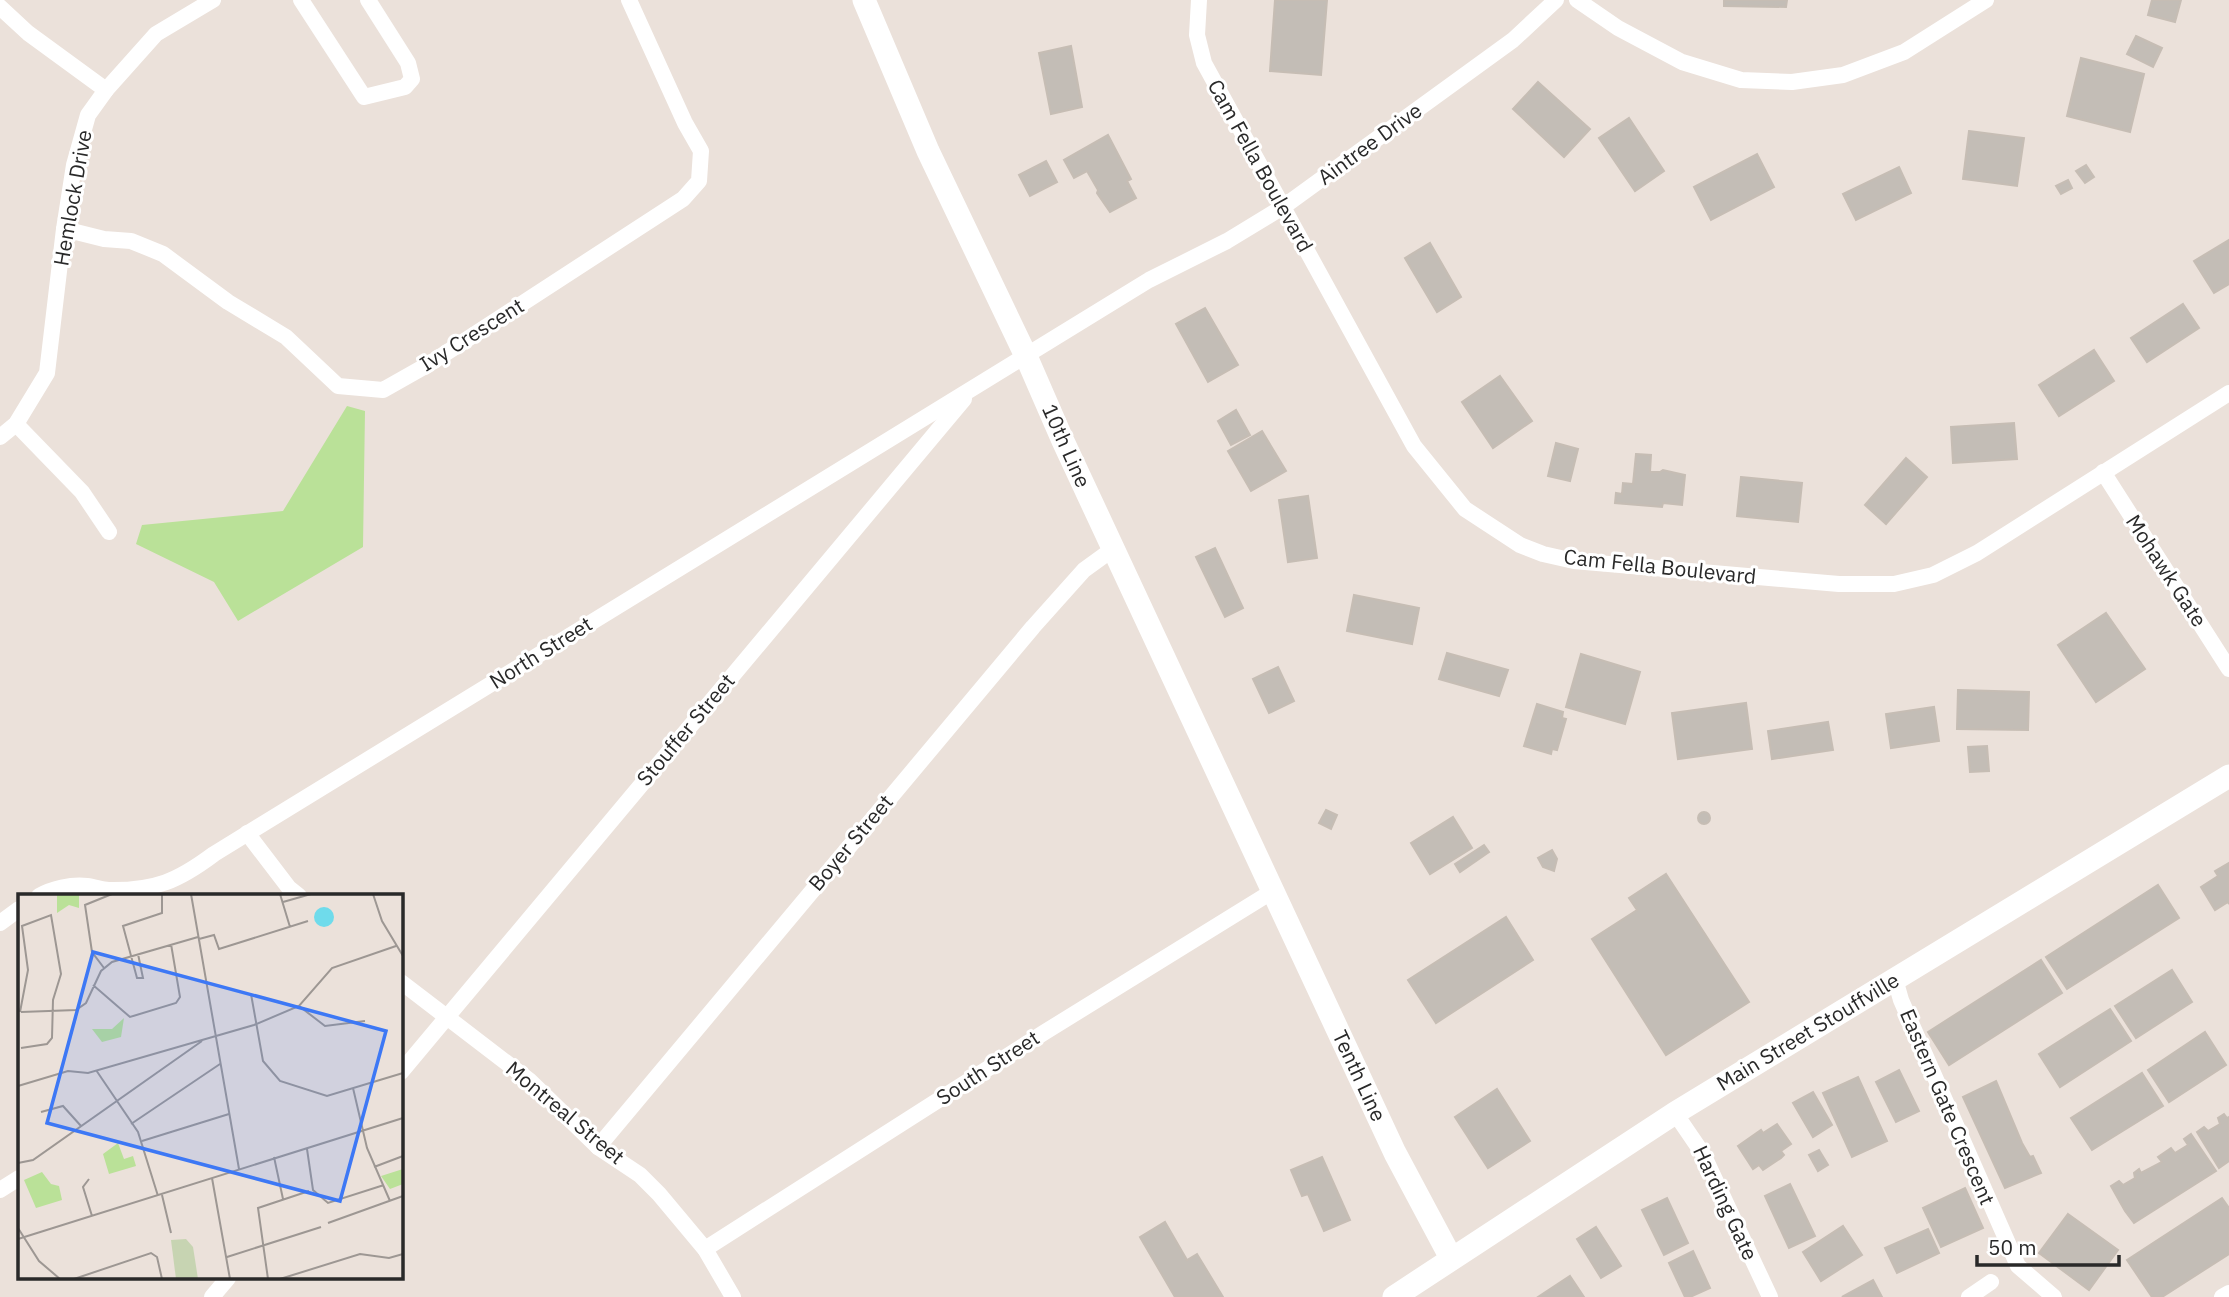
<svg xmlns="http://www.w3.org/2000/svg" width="2229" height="1297" viewBox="0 0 2229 1297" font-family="'IBM Plex Sans',sans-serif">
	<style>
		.green { fill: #bae198 }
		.building { fill: #c3bdb6; stroke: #c6bdb4; stroke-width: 2 }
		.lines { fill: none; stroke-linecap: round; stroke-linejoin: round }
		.street { stroke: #fff; stroke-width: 16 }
		.secondary { stroke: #fff; stroke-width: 23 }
		.labels { text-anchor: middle; stroke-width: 6; stroke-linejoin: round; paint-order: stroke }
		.street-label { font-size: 21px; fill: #292929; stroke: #fff }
		.inset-road { fill: none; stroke: #9d9793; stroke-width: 2 }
		.view { fill: #3d78f5; fill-opacity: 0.15; stroke: #3d78f5; stroke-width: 3.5 }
		.inset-edge { fill: none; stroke: #292929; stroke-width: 3.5 }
	</style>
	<rect width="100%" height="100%" fill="#ebe1da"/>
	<path class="green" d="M347,406L365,411L363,547L238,621L214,582L136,544L142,525L283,511Z"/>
	<g class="building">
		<path d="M1275,0H1327L1321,75L1270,71Z"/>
		<path d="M1724,0H1787L1786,7L1724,6Z"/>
		<path d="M2152,0H2181L2175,22L2148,15Z"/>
		<path d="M2136,36L2162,48L2153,67L2127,54Z"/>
		<path d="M1071,46L1082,107L1051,114L1039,53Z"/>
		<path d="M2081,58L2144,74L2130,132L2067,116Z"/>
		<path d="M1538,82L1590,129L1564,157L1513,109Z"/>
		<path d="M1629,118L1664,171L1635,191L1599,138Z"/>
		<path d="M1969,131L2024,138L2017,186L1963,179Z"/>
		<path d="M1108,135L1131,179L1127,181L1136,198L1110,212L1097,193L1098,190L1087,171L1074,178L1064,160Z"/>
		<path d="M1757,154L1774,187L1711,220L1694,187Z"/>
		<path d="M1046,161L1057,182L1030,196L1019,175Z"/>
		<path d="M2086,165L2094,177L2085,183L2076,171Z"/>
		<path d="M1899,167L1911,193L1856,220L1843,194Z"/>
		<path d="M2068,180L2072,188L2061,194L2056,186Z"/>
		<path d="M2229,240V284L2214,293L2194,261Z"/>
		<path d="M1430,243L1461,297L1437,312L1405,258Z"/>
		<path d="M2183,304L2199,328L2147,362L2131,338Z"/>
		<path d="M1205,308L1238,365L1208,382L1176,324Z"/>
		<path d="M2094,350L2114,381L2059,416L2039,385Z"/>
		<path d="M1500,376L1532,421L1493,448L1462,402Z"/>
		<path d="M1236,410L1250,435L1231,445L1218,421Z"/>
		<path d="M2014,423L2017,459L1953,463L1951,427Z"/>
		<path d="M1262,431L1286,471L1251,491L1228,451Z"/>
		<path d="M1556,443L1578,449L1570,481L1548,476Z"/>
		<path d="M1636,454L1651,455L1650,472H1660L1663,470L1685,475L1682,505L1663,503L1662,507L1615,503L1616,493L1622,494L1623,483L1633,484Z"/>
		<path d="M1906,458L1927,477L1886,524L1865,505Z"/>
		<path d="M1741,477L1802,483L1798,522L1737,516Z"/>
		<path d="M1308,496L1317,558L1288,562L1279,500Z"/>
		<path d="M1215,548L1243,608L1225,617L1196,557Z"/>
		<path d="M1354,595L1419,608L1412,644L1347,631Z"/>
		<path d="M2106,613L2145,669L2096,702L2058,645Z"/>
		<path d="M1447,653L1508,670L1499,696L1439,679Z"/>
		<path d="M1581,654L1640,672L1625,724L1566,707Z"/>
		<path d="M1278,667L1294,701L1269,713L1253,679Z"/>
		<path d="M1958,690L2029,692L2028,730L1957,729Z"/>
		<path d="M1746,703L1752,749L1678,759L1672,713Z"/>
		<path d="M1537,704L1563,712L1562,718L1566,719L1557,750L1552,749L1551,754L1524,746Z"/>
		<path d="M1934,707L1939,741L1891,748L1886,714Z"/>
		<path d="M1828,722L1833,750L1772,759L1768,731Z"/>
		<path d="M1987,746L1989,771L1970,772L1968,747Z"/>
		<path d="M1326,810L1337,815L1331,829L1319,823Z"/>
		<circle cx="1704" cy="818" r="6"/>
		<path d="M1453,817L1472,848L1430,874L1411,843Z"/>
		<path d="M1484,845L1489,852L1460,872L1455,864Z"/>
		<path d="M1552,850L1557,859L1554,871L1543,867L1538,858Z"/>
		<path d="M2229,863V904L2228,902L2215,910L2201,887L2218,876L2215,871Z"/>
		<path d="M1666,874L1749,1002L1666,1055L1592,939L1637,910L1629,898Z"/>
		<path d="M2158,885L2179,918L2067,989L2046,957Z"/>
		<path d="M1506,917L1533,960L1436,1023L1408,980Z"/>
		<path d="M2041,960L2062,993L1949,1065L1928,1032Z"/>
		<path d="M2172,970L2192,1002L2136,1038L2115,1006Z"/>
		<path d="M2110,1009L2131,1041L2060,1087L2039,1054Z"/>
		<path d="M2205,1032L2226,1065L2169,1102L2148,1070Z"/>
		<path d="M1899,1070L1919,1111L1896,1122L1876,1082Z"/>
		<path d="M2142,1073L2163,1106L2092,1150L2071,1118Z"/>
		<path d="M1858,1077L1887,1141L1852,1157L1823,1093Z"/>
		<path d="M1996,1081L2022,1143L2030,1157L2033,1156L2041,1173L2005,1188L1963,1097Z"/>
		<path d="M1497,1089L1530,1141L1488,1168L1455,1117Z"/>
		<path d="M1813,1092L1832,1125L1813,1137L1793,1103Z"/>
		<path d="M2224,1114L2227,1118L2229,1117V1161L2219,1168L2197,1132L2204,1127L2208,1131L2220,1124L2218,1118Z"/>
		<path d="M1777,1124L1791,1144L1781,1151L1784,1155L1781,1158L1763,1170L1759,1165L1753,1169L1738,1146L1761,1130L1763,1133Z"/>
		<path d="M2191,1134L2216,1171L2134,1223L2125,1211L2111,1186L2119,1181L2123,1185L2135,1178L2134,1173L2139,1169L2141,1173L2162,1162L2158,1157L2171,1148L2175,1153L2188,1145L2184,1139Z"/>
		<path d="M1819,1150L1828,1165L1818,1171L1809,1155Z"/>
		<path d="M1322,1157L1350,1220L1324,1231L1308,1194L1302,1196L1291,1170Z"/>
		<path d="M1790,1184L1815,1236L1789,1248L1765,1196Z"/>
		<path d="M1965,1188L1983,1228L1941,1247L1923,1208Z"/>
		<path d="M1667,1198L1688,1243L1664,1255L1642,1210Z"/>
		<path d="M2222,1198L2229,1208V1254L2162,1297H2152L2127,1260Z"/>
		<path d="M2068,1214L2118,1250L2089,1290L2039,1253Z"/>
		<path d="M1165,1222L1187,1260L1197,1254L1223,1297H1175L1140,1237Z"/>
		<path d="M1843,1226L1862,1255L1821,1281L1803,1252Z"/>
		<path d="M1596,1227L1621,1266L1601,1278L1577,1239Z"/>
		<path d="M1928,1229L1939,1253L1897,1273L1885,1248Z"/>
		<path d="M1693,1251L1710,1288L1690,1297H1685L1669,1263Z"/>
		<path d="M1570,1276L1584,1297H1538Z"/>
		<path d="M1873,1280L1882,1297H1842Z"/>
	</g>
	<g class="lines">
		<g class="street">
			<path d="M301,0L364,97L405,87L412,79L408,63L368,0"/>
			<path d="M1199,0L1197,35L1204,63L1414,446L1465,509L1520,545L1543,554L1574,561L1839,584H1894L1933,575L1977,553L2229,393"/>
			<path d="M1577,0L1618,28L1682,62L1741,80L1792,82L1843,75L1904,52L1986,0"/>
			<path d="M0,7L28,33L106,90"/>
			<path d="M64,229L104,239L131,241L163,254L228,302L286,337L338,386L383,390L429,364L683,199L699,181L701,151L685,123L629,0"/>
			<path d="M16,424L82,492L109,532"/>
			<path d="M0,437L16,424L47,373L64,229L74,165L88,115L106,90L156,34L213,0"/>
			<path d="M2103,472L2229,669"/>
			<path d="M247,833L289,888L299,896"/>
			<path d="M39,896C52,889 71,884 87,886C94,887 101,889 108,890C155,891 178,881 214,854L1149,280L1227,241L1283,207L1513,40L1556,0"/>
			<path d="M0,923L19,909"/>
			<path d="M1895,979L1901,1000L2018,1266L2054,1297"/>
			<path d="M401,982L529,1080L598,1147L640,1175L659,1194L705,1249L733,1297"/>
			<path d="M401,1072L964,399"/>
			<path d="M1675,1113L1703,1154L1770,1297"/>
			<path d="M598,1147L1033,627L1084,570L1113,549"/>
			<path d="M0,1190L19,1178"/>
			<path d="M705,1249L1045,1032L1273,891"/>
			<path d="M212,1297L228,1278"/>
			<path d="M1969,1297L1991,1282"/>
			<path d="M2222,1297L2229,1293"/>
		</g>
		<g class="secondary">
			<path d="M864,0L928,151L1026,356L1063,441L1395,1153L1451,1258"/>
			<path d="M1394,1297L1675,1113L2229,776"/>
		</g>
	</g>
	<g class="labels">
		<g class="street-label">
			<text transform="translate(1370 144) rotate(-36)" y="7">Aintree Drive</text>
			<text transform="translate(1260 166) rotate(61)" y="7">Cam Fella Boulevard</text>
			<text transform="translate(73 198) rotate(-80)" y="7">Hemlock Drive</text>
			<text transform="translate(472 335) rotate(-32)" y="7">Ivy Crescent</text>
			<text transform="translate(1066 446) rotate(66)" y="7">10th Line</text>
			<text transform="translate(1660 567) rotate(6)" y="7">Cam Fella Boulevard</text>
			<text transform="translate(2166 571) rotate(57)" y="7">Mohawk Gate</text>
			<text transform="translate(541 653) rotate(-32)" y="7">North Street</text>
			<text transform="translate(686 730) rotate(-50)" y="7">Stouffer Street</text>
			<text transform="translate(851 843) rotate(-50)" y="7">Boyer Street</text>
			<text transform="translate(1808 1032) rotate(-31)" y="7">Main Street Stouffville</text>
			<text transform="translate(988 1068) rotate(-33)" y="7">South Street</text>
			<text transform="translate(1359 1076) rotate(65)" y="7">Tenth Line</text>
			<text transform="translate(1947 1107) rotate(67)" y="7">Eastern Gate Crescent</text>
			<text transform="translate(565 1113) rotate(40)" y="7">Montreal Street</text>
			<text transform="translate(1725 1203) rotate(65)" y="7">Harding Gate</text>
		</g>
	</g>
	<g transform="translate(18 894)">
		<rect width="385" height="385" fill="#ebe1da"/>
		<path d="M39,0H61V14L51,11L39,19ZM106,124L103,143L84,148L74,135H94ZM100,249L106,265L115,262L118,272L91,280L85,260ZM385,275V290L372,295L363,282ZM24,278L33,290L41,292L44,306L18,314L6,286Z" fill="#bae198"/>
		<path d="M168,345L175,353L180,385H158L153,346Z" fill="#c7d4b2"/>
		<path d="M296 23a10 10 0 1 1 20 0a10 10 0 1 1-20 0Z" fill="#6fdbeb"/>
		<path class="inset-road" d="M173,0L221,275M262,0L272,33M355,0L364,27L385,62M265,8L293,0M181,45L196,41L201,55L290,27M120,60L125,84H119L105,32L144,19V0M86,74L74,58L67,11L94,0M75,91L112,123L158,109L162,103L153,50M233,100L245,167L262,187L309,202L385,179M281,112L307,132L347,127M2,118L10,76L4,32L33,21L43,80L35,106L34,144L29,150L3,154M3,118L58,116L68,109L83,77L94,68L180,43M78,176L120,238L140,302M0,192L50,177L70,179L236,131L281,112L314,74L378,52M335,194L349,254L372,307M23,218L45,212L63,232M113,230L202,170M124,247L211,220M289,255L295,296L310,309L366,291M256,263L265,305M0,269L15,266L184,147M356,273L385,262M194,284L212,385M71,285L65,293L74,322M144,301L153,339M310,329L385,302M0,334L21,367L42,385M0,345L385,224M209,363L303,333M56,385L133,359L139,363L144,385M250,385L240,314L291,297M262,385L342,360L371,364L385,360"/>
		<path class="view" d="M75,58L368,137L322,307L29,229Z"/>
		<rect width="385" height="385" class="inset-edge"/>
	</g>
	<path d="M1977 1255v10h142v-10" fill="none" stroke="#292929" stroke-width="3.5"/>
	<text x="1988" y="1255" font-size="21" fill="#292929" stroke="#ffffff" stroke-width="5" paint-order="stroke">50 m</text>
</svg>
